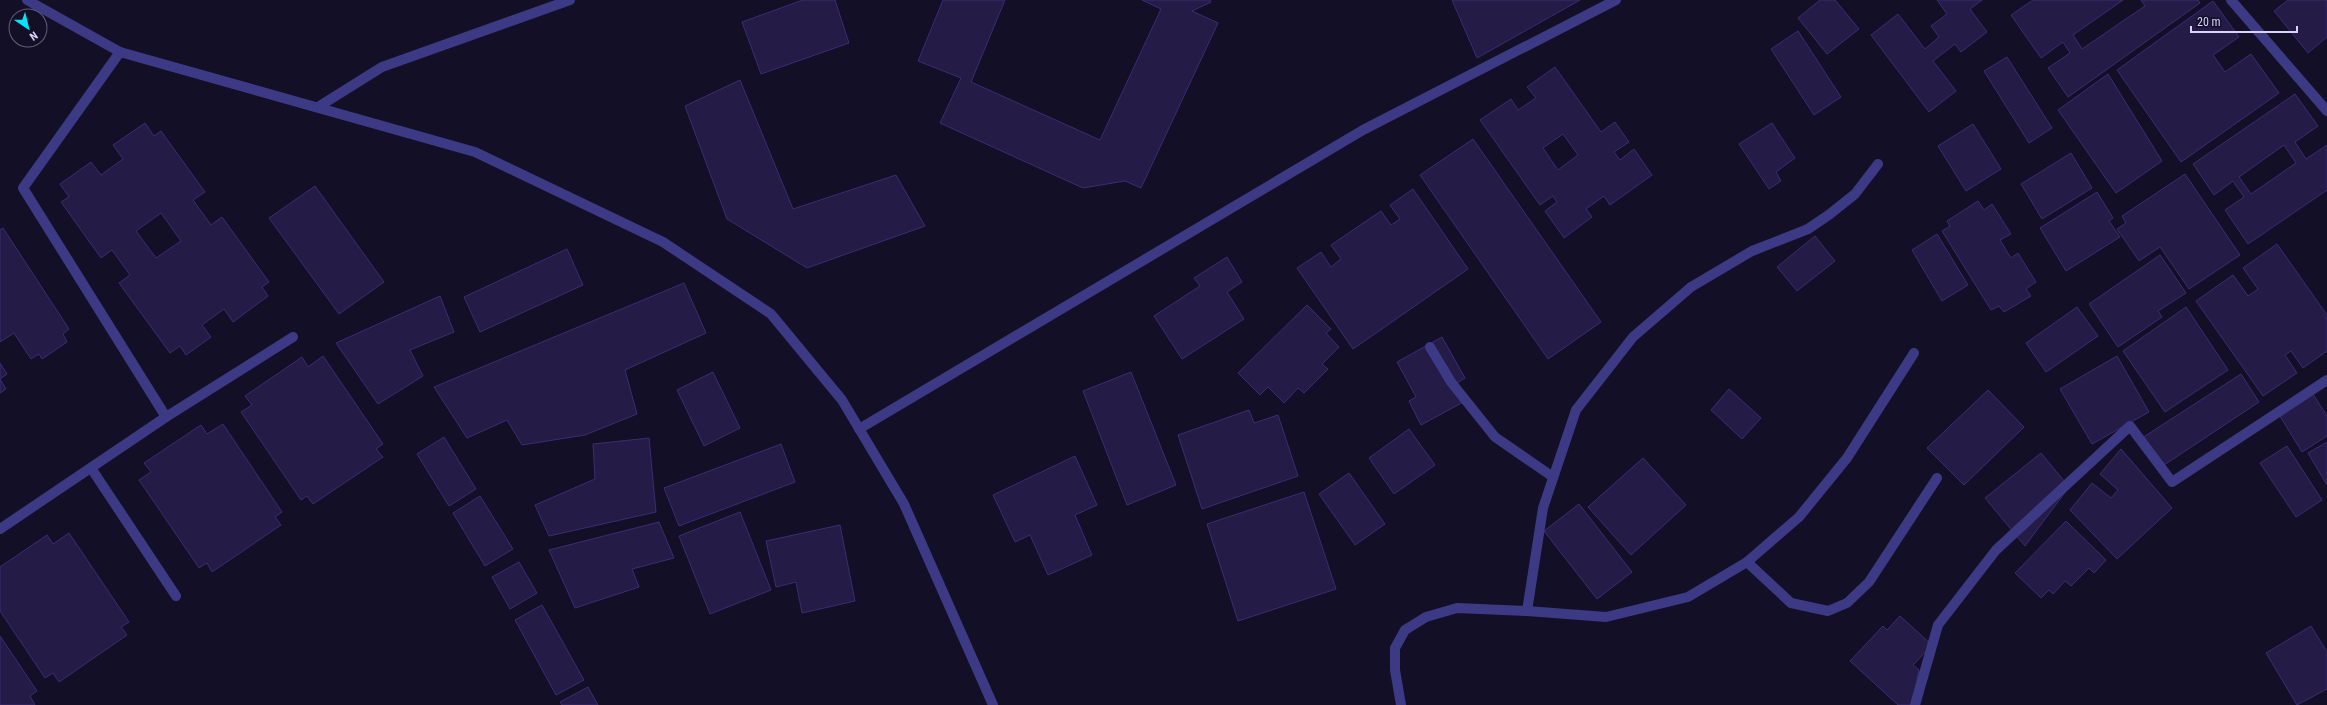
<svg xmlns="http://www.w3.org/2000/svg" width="2327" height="705" viewBox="0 0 2327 705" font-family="'Roboto Condensed',sans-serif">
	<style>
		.building { fill: #241b47; stroke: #3b2d73; fill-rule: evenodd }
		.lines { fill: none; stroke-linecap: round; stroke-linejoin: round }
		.minor { stroke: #3d3a85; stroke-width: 10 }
		.tertiary { stroke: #3d3a85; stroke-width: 10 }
	</style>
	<rect width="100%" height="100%" fill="#130f26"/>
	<g class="building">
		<path d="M803,0H835L849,43L761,74L742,22Z"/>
		<path d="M943,0H1005L971,82L1100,140L1161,9L1142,0H1210L1211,2L1192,11L1218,23L1141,188L1125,181L1083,188L940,123L961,78L918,61Z"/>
		<path d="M1452,0H1580L1477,58Z"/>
		<path d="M1820,0H1835L1859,29L1827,54L1798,18Z"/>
		<path d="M1937,0H1982L1970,9L1987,32L1961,52L1955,44L1933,61L1956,91L1929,112L1871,35L1898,14L1925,49L1939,37L1931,26L1947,14Z"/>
		<path d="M2033,0H2123L2073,35L2082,49L2145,6L2141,0H2198L2200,3L2068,97L2048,68L2070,53L2063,42L2041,58L2011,15Z"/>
		<path d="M2288,0H2327V37L2308,53L2274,11Z"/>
		<path d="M2213,1L2239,37L2213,55L2225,72L2251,54L2279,93L2181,162L2117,70Z"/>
		<path d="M1798,31L1841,97L1814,115L1771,49Z"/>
		<path d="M2007,57L2052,128L2029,143L1984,71Z"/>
		<path d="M1555,67L1601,132L1615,122L1629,142L1614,152L1620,160L1634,149L1652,175L1610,205L1604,196L1586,209L1592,217L1564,238L1545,211L1557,202L1553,196L1540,205L1480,120L1511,99L1518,110L1536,98L1527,87ZM1563,134L1578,155L1558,170L1543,148Z"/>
		<path d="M2108,74L2162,161L2116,193L2058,110Z"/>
		<path d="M740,80L793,209L896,175L925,226L807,268L727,219L685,106Z"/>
		<path d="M2295,94L2318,126L2295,142L2306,159L2327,145V190L2248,244L2225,210L2244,197L2233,181L2214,195L2193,164ZM2284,145L2296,163L2251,194L2239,177Z"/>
		<path d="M145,123L154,136L161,131L205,192L193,200L211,225L222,217L269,282L262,287L268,296L233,322L224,309L202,325L211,337L186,355L180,346L170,353L119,283L130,275L112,250L101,258L61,202L69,197L60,184L91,162L101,175L123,159L113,145ZM161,213L181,241L156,258L136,231Z"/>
		<path d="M1772,123L1795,158L1776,172L1781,181L1769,189L1739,144Z"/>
		<path d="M1973,124L2001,169L1966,191L1938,146Z"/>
		<path d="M1473,139L1601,322L1548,359L1420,175Z"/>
		<path d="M2071,153L2092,188L2042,219L2021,184Z"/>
		<path d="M2185,174L2240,255L2189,289L2160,247L2139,261L2117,229L2126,223L2122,216Z"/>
		<path d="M315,186L384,282L339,314L269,218Z"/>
		<path d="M1413,189L1468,269L1353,349L1297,268L1321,252L1331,267L1341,259L1331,245L1381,211L1391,225L1400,219L1390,205Z"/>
		<path d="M2097,192L2113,218L2109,221L2120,237L2066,271L2040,228Z"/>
		<path d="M1978,201L1984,210L1992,204L2011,234L2000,240L2011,258L2018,253L2036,282L2026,289L2031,296L2004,312L1999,306L1991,310L1942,231L1950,226L1947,221Z"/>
		<path d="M3,228L69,329L63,334L67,342L42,359L39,354L31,359L14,333L0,342V230Z"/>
		<path d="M1937,234L1968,285L1942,301L1912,250Z"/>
		<path d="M1815,236L1835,261L1797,291L1777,267Z"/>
		<path d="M2277,244L2327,315V351L2303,368L2291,351L2285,355L2297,373L2263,396L2196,301L2233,275L2248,296L2258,289L2243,268Z"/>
		<path d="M567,249L583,285L480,332L464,297Z"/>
		<path d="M2160,255L2186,293L2158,311L2162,317L2118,347L2089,304Z"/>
		<path d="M1227,257L1242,282L1227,292L1244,319L1182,359L1154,316L1200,286L1194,278Z"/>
		<path d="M684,283L706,333L625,370L637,414L585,435L522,445L507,420L467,438L434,387Z"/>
		<path d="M440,296L454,332L410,350L423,376L378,404L336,343Z"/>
		<path d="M1307,305L1331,329L1326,333L1339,347L1322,364L1328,369L1304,393L1298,388L1284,403L1268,387L1260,395L1238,373Z"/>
		<path d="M2077,307L2098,336L2046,372L2026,343Z"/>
		<path d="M2186,307L2228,370L2165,412L2123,351Z"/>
		<path d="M1442,337L1465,378L1457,383L1467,400L1421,425L1409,401L1416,397L1397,362Z"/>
		<path d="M323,356L383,444L376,449L383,457L313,504L307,496L301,500L241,412L252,405L245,396L302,357L308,367Z"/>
		<path d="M2117,356L2149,412L2092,444L2060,389Z"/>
		<path d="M0,363L7,374L0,379L6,389L0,393Z"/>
		<path d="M713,372L740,428L704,446L677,390Z"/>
		<path d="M1131,372L1176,485L1127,505L1083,391Z"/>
		<path d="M2241,374L2259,402L2161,467L2142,438Z"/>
		<path d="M1729,389L1761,418L1742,439L1711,410Z"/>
		<path d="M1988,390L2024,427L1964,485L1927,448Z"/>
		<path d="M2311,391L2327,416V436L2302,452L2278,413Z"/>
		<path d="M1249,410L1254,423L1278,415L1298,476L1202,509L1178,435Z"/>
		<path d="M223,424L282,512L275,517L281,525L212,572L207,563L199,568L139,480L151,472L144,463L201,425L207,434Z"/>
		<path d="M1409,429L1435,465L1394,494L1369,458Z"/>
		<path d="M444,437L476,489L449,506L417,454Z"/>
		<path d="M649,438L656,512L549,536L535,505L595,479L593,444Z"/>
		<path d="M2327,442V485L2308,453Z"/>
		<path d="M781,444L795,482L679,526L664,488Z"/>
		<path d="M2287,446L2322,500L2296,517L2260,463Z"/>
		<path d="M2121,449L2172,508L2117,559L2070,510L2092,483L2111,498L2118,490L2100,474Z"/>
		<path d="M2041,453L2069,487L2025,546L1985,498Z"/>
		<path d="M1075,456L1097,505L1075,515L1092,555L1048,575L1030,535L1015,542L993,495Z"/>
		<path d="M1643,458L1686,505L1631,555L1588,507Z"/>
		<path d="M1349,473L1385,524L1355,545L1319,494Z"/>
		<path d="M1304,492L1336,589L1238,621L1207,524Z"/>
		<path d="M480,496L513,549L485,566L453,513Z"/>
		<path d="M1579,504L1632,572L1597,599L1544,531Z"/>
		<path d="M740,512L771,590L710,614L679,536Z"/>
		<path d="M2066,521L2106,560L2094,573L2089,568L2071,586L2065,581L2053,594L2049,590L2041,598L2015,573Z"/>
		<path d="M659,522L674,558L632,569L639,587L575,608L549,550Z"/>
		<path d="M840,525L855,601L802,613L796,582L776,587L766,541Z"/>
		<path d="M69,533L129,622L121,627L127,635L59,682L53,673L45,678L0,611V567L47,535L53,544Z"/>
		<path d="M519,562L537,593L510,609L492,577Z"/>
		<path d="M542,605L584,680L556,695L515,620Z"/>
		<path d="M1900,616L1932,645L1913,665L1919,670L1912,705H1898L1850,661L1883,626L1887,630Z"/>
		<path d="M2311,626L2327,652V689L2297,705L2266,653Z"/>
		<path d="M0,636L37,691L30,696L35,705H0Z"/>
		<path d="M588,687L598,705H562L560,702Z"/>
	</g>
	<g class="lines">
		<g class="minor">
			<path d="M2231,0L2327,111"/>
			<path d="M1430,347L1451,382L1495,437L1553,477"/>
			<path d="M166,417L293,337"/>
			<path d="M859,429L1363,130L1616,0"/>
			<path d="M91,468L176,596"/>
			<path d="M0,529L166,417L23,188L120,52"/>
			<path d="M1747,562L1791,603L1828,611L1847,603L1869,582L1937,478"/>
			<path d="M1527,611L1543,508L1576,410L1633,337L1691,287L1752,251L1808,229L1830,214L1855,194L1878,164"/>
			<path d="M1401,705L1395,670V648L1405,630L1426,617L1457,608L1527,611L1606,617L1688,597L1747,562L1799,517L1847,458L1914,353"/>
			<path d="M1915,705L1938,625L1996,550L2130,426L2172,482L2327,380"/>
		</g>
		<g class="tertiary">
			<path d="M27,0L120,52L475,152L663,242L771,314L842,400L904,504L993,705"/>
			<path d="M318,107L382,67L570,0"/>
		</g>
	</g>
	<g transform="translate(28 28) rotate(145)"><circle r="19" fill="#130f26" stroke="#625e7d"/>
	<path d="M0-3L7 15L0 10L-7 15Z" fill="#00e5ff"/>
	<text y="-6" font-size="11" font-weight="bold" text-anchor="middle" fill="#d9d4ff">N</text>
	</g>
	<path d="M2191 26v6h106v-6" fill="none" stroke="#d9d4ff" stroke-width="2"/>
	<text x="2197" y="26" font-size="12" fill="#d9d4ff" stroke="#130f26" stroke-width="3" paint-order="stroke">20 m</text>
</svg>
